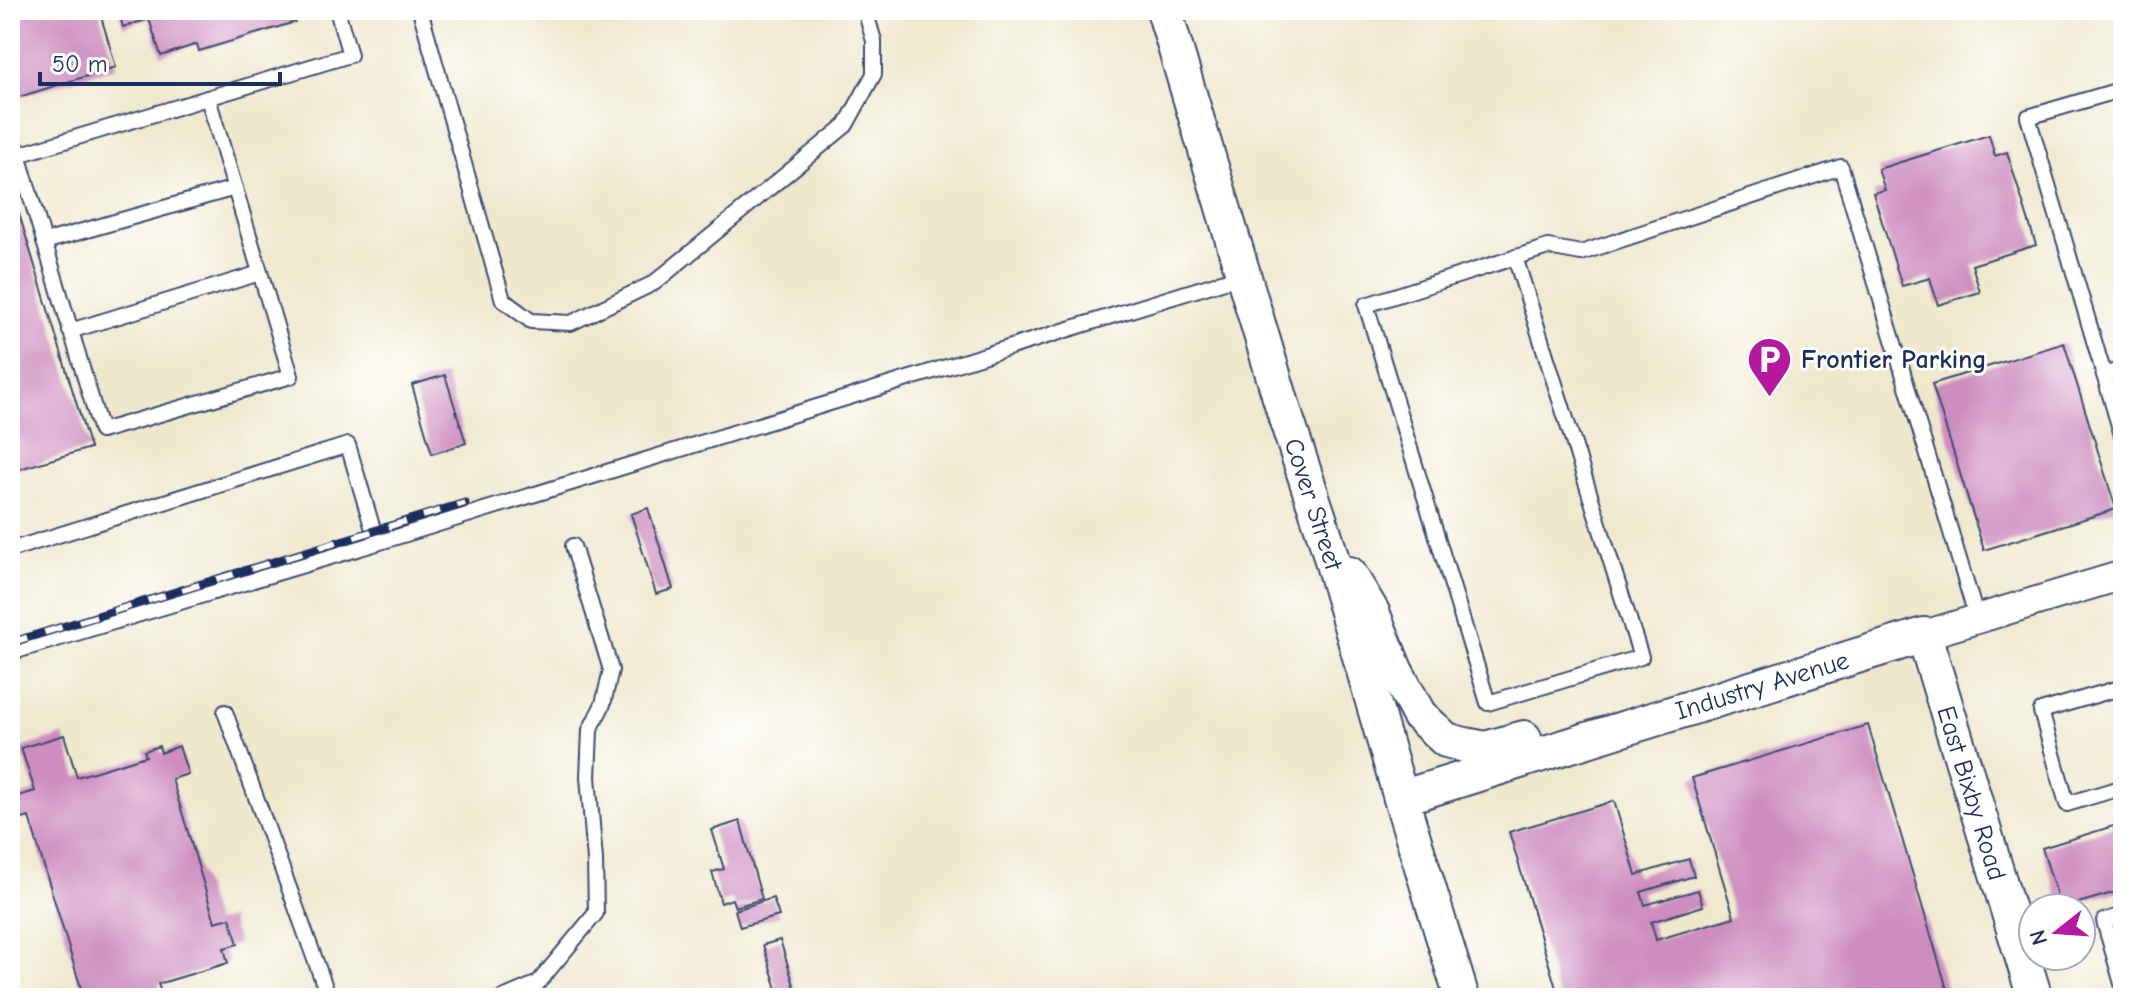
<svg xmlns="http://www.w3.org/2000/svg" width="2133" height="1008" viewBox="0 0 2133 1008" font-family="'Comic Neue',sans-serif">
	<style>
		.building { fill: #cd8dbf }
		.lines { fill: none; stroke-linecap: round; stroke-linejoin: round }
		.service-casing { stroke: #3b4b6f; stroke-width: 18 }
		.minor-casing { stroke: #3b4b6f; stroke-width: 32 }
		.tertiary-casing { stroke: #3b4b6f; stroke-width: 38 }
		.service { stroke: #fff; stroke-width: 14 }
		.minor { stroke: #fff; stroke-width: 28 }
		.tertiary { stroke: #fff; stroke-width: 34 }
		.rail-casing { stroke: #1b2f5e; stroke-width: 9 }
		.rail { stroke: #fff; stroke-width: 6; stroke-dasharray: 18; stroke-linecap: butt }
		.labels { text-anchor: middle; stroke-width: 6; stroke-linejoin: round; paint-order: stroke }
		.poi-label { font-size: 26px; font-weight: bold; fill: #1b2f5e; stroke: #fff; text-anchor: start }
		.street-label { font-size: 26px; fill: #1b2f5e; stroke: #fff }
	</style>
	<rect width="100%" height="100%" fill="#fff"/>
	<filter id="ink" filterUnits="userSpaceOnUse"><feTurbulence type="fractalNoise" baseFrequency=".0125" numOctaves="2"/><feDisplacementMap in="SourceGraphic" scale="16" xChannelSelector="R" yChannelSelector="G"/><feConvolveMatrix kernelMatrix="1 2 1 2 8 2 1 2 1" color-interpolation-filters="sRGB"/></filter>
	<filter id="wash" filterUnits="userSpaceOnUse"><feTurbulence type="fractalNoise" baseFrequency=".006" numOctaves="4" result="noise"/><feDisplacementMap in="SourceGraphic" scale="32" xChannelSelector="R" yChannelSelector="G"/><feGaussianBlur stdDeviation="1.8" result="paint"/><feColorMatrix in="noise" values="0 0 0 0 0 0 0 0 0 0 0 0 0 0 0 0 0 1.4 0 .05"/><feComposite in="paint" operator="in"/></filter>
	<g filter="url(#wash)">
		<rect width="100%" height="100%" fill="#efe8cd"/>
		<g id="blocks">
			<g class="building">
				<path d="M10,10H99L116,67L19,97L10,70Z"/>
				<path d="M118,10H291L295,22L199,51L197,44L161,56L149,19L123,27Z"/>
				<path d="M1989,135L1995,156L2007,152L2036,245L1972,265L1980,292L1938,305L1930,278L1902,286L1873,193L1885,190L1878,169Z"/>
				<path d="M10,184L90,448L10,472Z"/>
				<path d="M2064,343L2116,509L1984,550L1932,384Z"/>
				<path d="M445,375L466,443L432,454L412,385Z"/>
				<path d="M648,508L673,589L656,594L631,514Z"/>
				<path d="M1868,725L1947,989L1916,998H1559L1509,832L1614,801L1636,875L1689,859L1694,876L1641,892L1645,905L1698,890L1703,906L1651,922L1656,940L1734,917L1692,778Z"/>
				<path d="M64,735L77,777L146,756L144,751L159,746L161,753L179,746L188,774L172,779L215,922L230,918L238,944L224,948L228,963L158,984L163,998H84L29,817L19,820L12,798L35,791L21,748Z"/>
				<path d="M740,821L762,899L735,907L732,899L721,903L712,872L724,869L712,830Z"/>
				<path d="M2123,823V890L2061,908L2042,848Z"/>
				<path d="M773,898L779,916L740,927L735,910Z"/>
				<path d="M780,940L798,998H780L763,945Z"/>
			</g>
		</g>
	</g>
	<g filter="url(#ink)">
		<use href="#blocks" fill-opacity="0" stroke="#3b4b6f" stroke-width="2"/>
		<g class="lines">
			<defs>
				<g id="service">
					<path d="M420,10L503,300L531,321L571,323L654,283L846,125L874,74V41L865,10"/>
					<path d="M2123,89L2028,117L2123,439"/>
					<path d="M10,128L101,431L291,376L208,98"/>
					<path d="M18,155L350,55L337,10"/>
					<path d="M44,242L235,188"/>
					<path d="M1515,257L1641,657L1488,703L1366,305L1548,247L1581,253L1841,167L1977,619"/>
					<path d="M70,331L260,273"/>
					<path d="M2104,375L2123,369"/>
					<path d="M10,550L348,445L377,543"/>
					<path d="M10,653L377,543L1244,275"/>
					<path d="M2123,687L2041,711L2067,804L2123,787"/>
					<path d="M225,712L329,998"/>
					<path d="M2123,915L2104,921L2123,987"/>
					<path d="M503,998L538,983L596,913L595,860L588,777L590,730L603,704L611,670L573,546"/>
				</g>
				<path id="minor" d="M1924,635L2123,575"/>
				<g id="tertiary">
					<path d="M1164,10L1287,421L1325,536L1401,798L1462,998"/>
					<path d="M1349,574L1372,612L1395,670L1419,715L1446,740L1465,745L1485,749L1524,738"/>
					<path d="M1401,798L1924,635L2035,998"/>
				</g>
			</defs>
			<use href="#service" class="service-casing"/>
			<use href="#minor" class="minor-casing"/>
			<use href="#tertiary" class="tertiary-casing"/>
			<use href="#service" class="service"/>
			<use href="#minor" class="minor"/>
			<use href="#tertiary" class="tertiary"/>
			<defs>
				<path id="rail" d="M10,643L465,503"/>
			</defs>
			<use href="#rail" class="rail-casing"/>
			<use href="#rail" class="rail"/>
		</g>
	</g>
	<defs>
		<symbol id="parking-pin" viewBox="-11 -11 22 30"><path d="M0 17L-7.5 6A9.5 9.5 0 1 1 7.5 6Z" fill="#b5179e" stroke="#fff"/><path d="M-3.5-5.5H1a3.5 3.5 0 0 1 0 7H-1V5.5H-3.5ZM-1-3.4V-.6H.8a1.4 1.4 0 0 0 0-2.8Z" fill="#fff"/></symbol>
	</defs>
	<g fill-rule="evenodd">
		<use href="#parking-pin" x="1744" y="334" width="51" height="69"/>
	</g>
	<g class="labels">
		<g class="poi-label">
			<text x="1801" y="368">Frontier Parking</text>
		</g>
		<g class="street-label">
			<text transform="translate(1314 504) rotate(72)" y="9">Cover Street</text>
			<text transform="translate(1762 685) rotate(-17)" y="9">Industry Avenue</text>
			<text transform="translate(1972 793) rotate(73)" y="9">East Bixby Road</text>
		</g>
	</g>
	<rect width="2133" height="1008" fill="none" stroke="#fff" stroke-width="40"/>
	<g transform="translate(2057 932) rotate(253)"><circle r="38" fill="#ffffff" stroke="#a4acbf" stroke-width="2"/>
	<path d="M0-6L14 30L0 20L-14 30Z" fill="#b5179e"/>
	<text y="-12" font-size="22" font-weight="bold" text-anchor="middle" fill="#1b2f5e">N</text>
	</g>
	<path d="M40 72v12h240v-12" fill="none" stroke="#1b2f5e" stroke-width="4"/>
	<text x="52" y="72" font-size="24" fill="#1b2f5e" stroke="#ffffff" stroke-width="6" paint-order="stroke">50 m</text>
</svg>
